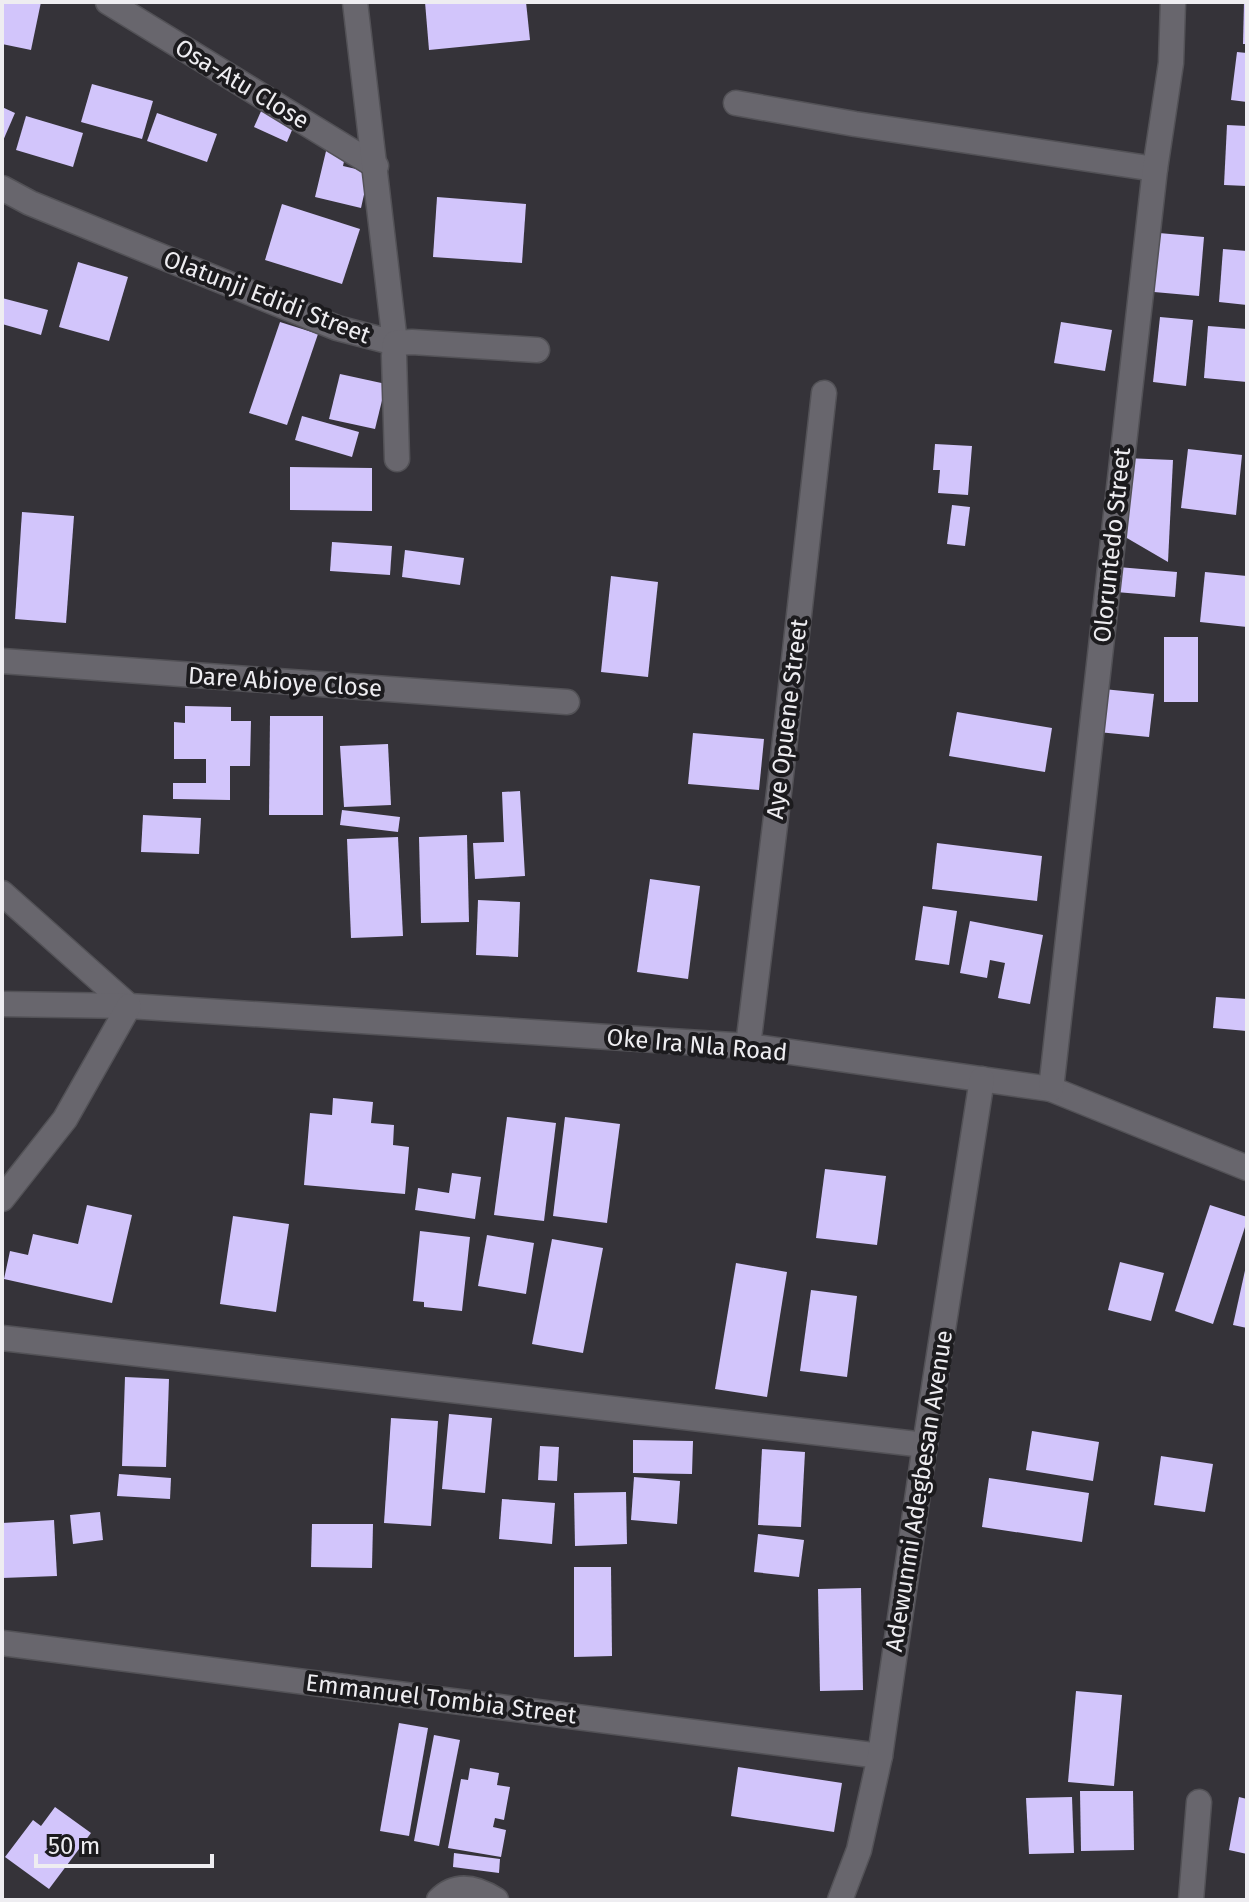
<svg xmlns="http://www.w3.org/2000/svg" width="1249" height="1902" viewBox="0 0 1249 1902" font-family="'Fira Sans',sans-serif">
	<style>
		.building { fill: #d2c5fb }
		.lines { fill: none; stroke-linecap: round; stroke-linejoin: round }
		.minor-casing { stroke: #535257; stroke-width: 27 }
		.minor { stroke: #68666d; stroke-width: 24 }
		.labels { text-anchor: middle; stroke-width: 8; stroke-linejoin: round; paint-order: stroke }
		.street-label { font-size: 24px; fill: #eeedf1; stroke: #1c1b1e }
	</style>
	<rect width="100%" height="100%" fill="#353339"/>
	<g class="building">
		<path d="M2,2H41L31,50L2,44Z"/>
		<path d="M425,2H526L530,40L429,50Z"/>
		<path d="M1244,2H1247V44H1243Z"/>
		<path d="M1237,52L1247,53V102L1231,100Z"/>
		<path d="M92,84L153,101L142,139L81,122Z"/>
		<path d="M2,107L15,113L2,143Z"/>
		<path d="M262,109L295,123L287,142L254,127Z"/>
		<path d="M157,113L217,134L207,162L147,141Z"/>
		<path d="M26,116L83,133L73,167L16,150Z"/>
		<path d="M1227,125L1247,126V186L1224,185Z"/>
		<path d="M327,147L346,152L343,166L369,172L361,208L315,197Z"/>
		<path d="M437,197L526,204L522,263L433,257Z"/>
		<path d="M282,204L360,229L342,284L265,260Z"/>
		<path d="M1159,233L1204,237L1199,296L1154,292Z"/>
		<path d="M1223,249L1247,251V305L1219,302Z"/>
		<path d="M78,262L128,277L109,341L59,327Z"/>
		<path d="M2,298L48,310L41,335L2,324Z"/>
		<path d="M1160,317L1193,320L1186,386L1153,382Z"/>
		<path d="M280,322L318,334L287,425L249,413Z"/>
		<path d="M1061,322L1112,330L1105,371L1054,363Z"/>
		<path d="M1208,326L1247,329V382L1204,378Z"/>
		<path d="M340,374L386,384L375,429L329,419Z"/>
		<path d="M302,416L359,432L352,457L295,440Z"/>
		<path d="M935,444L972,446L968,495L938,493L940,470H933Z"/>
		<path d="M1188,449L1242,455L1236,515L1181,508Z"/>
		<path d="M1125,458L1173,460L1168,562L1120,534Z"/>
		<path d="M290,467L372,468V511L290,510Z"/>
		<path d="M952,505L970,507L965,546L947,544Z"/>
		<path d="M22,512L74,516L66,623L15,619Z"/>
		<path d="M332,542L392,546L390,575L330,571Z"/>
		<path d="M405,550L464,558L460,585L402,577Z"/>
		<path d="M1118,567L1177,572L1175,597L1116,592Z"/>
		<path d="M1205,572L1247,576V627L1200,622Z"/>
		<path d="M611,576L658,582L648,677L601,672Z"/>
		<rect x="1164" y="637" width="34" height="65"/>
		<path d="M1103,689L1154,694L1149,737L1098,732Z"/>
		<path d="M185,706L231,707V721H251L250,766H230V800L173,799V783H206V759H174V722L185,723Z"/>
		<path d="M957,712L1052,728L1045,772L949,756Z"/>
		<path d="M270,716H323V815H269Z"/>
		<path d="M693,733L764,739L759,790L688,784Z"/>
		<path d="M388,744L391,805L344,807L340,746Z"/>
		<path d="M520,791L525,876L475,879L473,843L504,842L502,792Z"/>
		<path d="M342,810L400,817L398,832L340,825Z"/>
		<path d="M143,815L201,818L199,854L141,852Z"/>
		<path d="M467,835L469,922L421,923L419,837Z"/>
		<path d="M398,837L403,936L351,938L347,839Z"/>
		<path d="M937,843L1042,856L1037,901L932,889Z"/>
		<path d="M650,879L700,886L688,979L637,972Z"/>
		<path d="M478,900L520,902L518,957L476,955Z"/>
		<path d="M923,906L957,911L949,965L915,960Z"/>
		<path d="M970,921L1043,935L1030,1004L998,998L1005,963L990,960L987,978L960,973Z"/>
		<path d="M1216,997L1247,999V1031L1213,1028Z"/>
		<path d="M333,1098L373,1102L371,1123L394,1125L393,1145L409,1147L405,1194L304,1185L310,1113L332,1115Z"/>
		<path d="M507,1117L556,1123L544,1221L494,1215Z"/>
		<path d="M565,1117L620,1124L607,1223L553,1216Z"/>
		<path d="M825,1169L886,1176L877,1245L816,1238Z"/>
		<path d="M452,1173L481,1177L475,1219L415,1210L418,1188L449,1193Z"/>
		<path d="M87,1205L132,1215L112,1303L4,1279L10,1251L28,1255L33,1234L78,1244Z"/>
		<path d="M1210,1205L1247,1217V1221L1213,1324L1175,1311Z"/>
		<path d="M233,1216L289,1224L276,1312L220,1304Z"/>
		<path d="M420,1231L470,1237L462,1311L424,1307V1302L413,1301Z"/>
		<path d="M487,1235L534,1243L526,1294L478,1286Z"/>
		<path d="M552,1239L603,1248L583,1353L532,1344Z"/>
		<path d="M1120,1262L1164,1273L1151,1321L1108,1310Z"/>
		<path d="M736,1263L787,1272L767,1397L715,1389Z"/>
		<path d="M1246,1266H1247V1328L1233,1325Z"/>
		<path d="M811,1290L857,1296L847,1377L800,1371Z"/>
		<path d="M125,1377L169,1379L166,1467L122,1466Z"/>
		<path d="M449,1414L492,1418L485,1493L442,1489Z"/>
		<path d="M391,1418L438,1421L431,1526L384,1523Z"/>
		<path d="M1032,1431L1099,1442L1093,1481L1026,1470Z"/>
		<path d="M633,1440L693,1441L692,1474L633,1473Z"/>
		<path d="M540,1446L559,1447L557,1481L538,1480Z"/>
		<path d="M762,1449L805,1452L801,1527L758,1525Z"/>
		<path d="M1161,1456L1213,1464L1205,1512L1154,1505Z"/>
		<path d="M119,1474L171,1478L170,1499L117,1496Z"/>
		<path d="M634,1477L680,1481L677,1524L631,1520Z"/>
		<path d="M989,1478L1089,1493L1082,1542L982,1527Z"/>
		<path d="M626,1492L627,1544L575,1546L574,1493Z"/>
		<path d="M502,1499L555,1503L552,1544L499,1539Z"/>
		<path d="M100,1512L103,1540L73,1544L70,1515Z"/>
		<path d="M54,1520L57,1576L2,1578V1523Z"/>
		<path d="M312,1524H373L372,1568L311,1567Z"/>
		<path d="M758,1534L804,1540L799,1577L754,1572Z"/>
		<path d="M574,1567H611L612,1656L574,1657Z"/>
		<path d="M861,1588L863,1690L820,1691L818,1589Z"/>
		<path d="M1076,1691L1122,1695L1114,1786L1068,1782Z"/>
		<path d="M399,1723L428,1728L409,1836L380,1831Z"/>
		<path d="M434,1735L460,1740L439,1846L414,1841Z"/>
		<path d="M738,1767L842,1783L834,1832L731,1816Z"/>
		<path d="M470,1768L499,1773L497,1785L510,1787L504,1820L495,1818L493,1827L506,1830L501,1857L448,1848L461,1779L468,1780Z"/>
		<path d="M1080,1791H1133L1134,1850L1081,1851Z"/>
		<path d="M1072,1797L1074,1853L1029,1854L1026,1798Z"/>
		<path d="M1239,1797L1247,1799V1854L1229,1850Z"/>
		<path d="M55,1807L91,1833L49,1889L5,1857L33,1820L41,1826Z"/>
		<path d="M454,1853L500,1859L499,1873L453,1867Z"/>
	</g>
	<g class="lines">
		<defs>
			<g id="minor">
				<path d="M108,2L376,166"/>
				<path d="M736,103L855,124L1155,169"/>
				<path d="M2,188L30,203L337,328L395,343L355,2"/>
				<path d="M397,459L394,356L395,343L412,342L537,350"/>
				<path d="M2,661L567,702"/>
				<path d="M2,893L129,1006"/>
				<path d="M2,1004L129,1006L748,1046L1051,1089L1247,1168"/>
				<path d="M748,1046L780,784L824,393"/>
				<path d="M1051,1089L1155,169L1171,63L1173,2"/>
				<path d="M2,1199L65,1119L129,1006"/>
				<path d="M2,1338L925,1445"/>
				<path d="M2,1643L880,1756"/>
				<path d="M439,1900C457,1882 477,1888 496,1900"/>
				<path d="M840,1900L859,1850L880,1756L925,1445L982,1079"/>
				<path d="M1191,1900L1199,1802"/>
			</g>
		</defs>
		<use href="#minor" class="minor-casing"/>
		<use href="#minor" class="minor"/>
	</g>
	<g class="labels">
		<g class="street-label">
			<text transform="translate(242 84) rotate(31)" y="8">Osa-Atu Close</text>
			<text transform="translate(267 297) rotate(21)" y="8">Olatunji Edidi Street</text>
			<text transform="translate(1112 545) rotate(-84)" y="8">Oloruntedo Street</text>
			<text transform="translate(285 682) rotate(4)" y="8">Dare Abioye Close</text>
			<text transform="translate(787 719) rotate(-83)" y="8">Aye Opuene Street</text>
			<text transform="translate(697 1045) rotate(5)" y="8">Oke Ira Nla Road</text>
			<text transform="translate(919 1491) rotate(-81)" y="8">Adewunmi Adegbesan Avenue</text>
			<text transform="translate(441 1699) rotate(7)" y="8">Emmanuel Tombia Street</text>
		</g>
	</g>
	<rect width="1249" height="1902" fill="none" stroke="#eeedf1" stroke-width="8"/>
	<path d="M36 1854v12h176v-12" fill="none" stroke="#eeedf1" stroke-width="4"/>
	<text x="48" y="1854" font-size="24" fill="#eeedf1" stroke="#1c1b1e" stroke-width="6" paint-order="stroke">50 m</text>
</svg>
